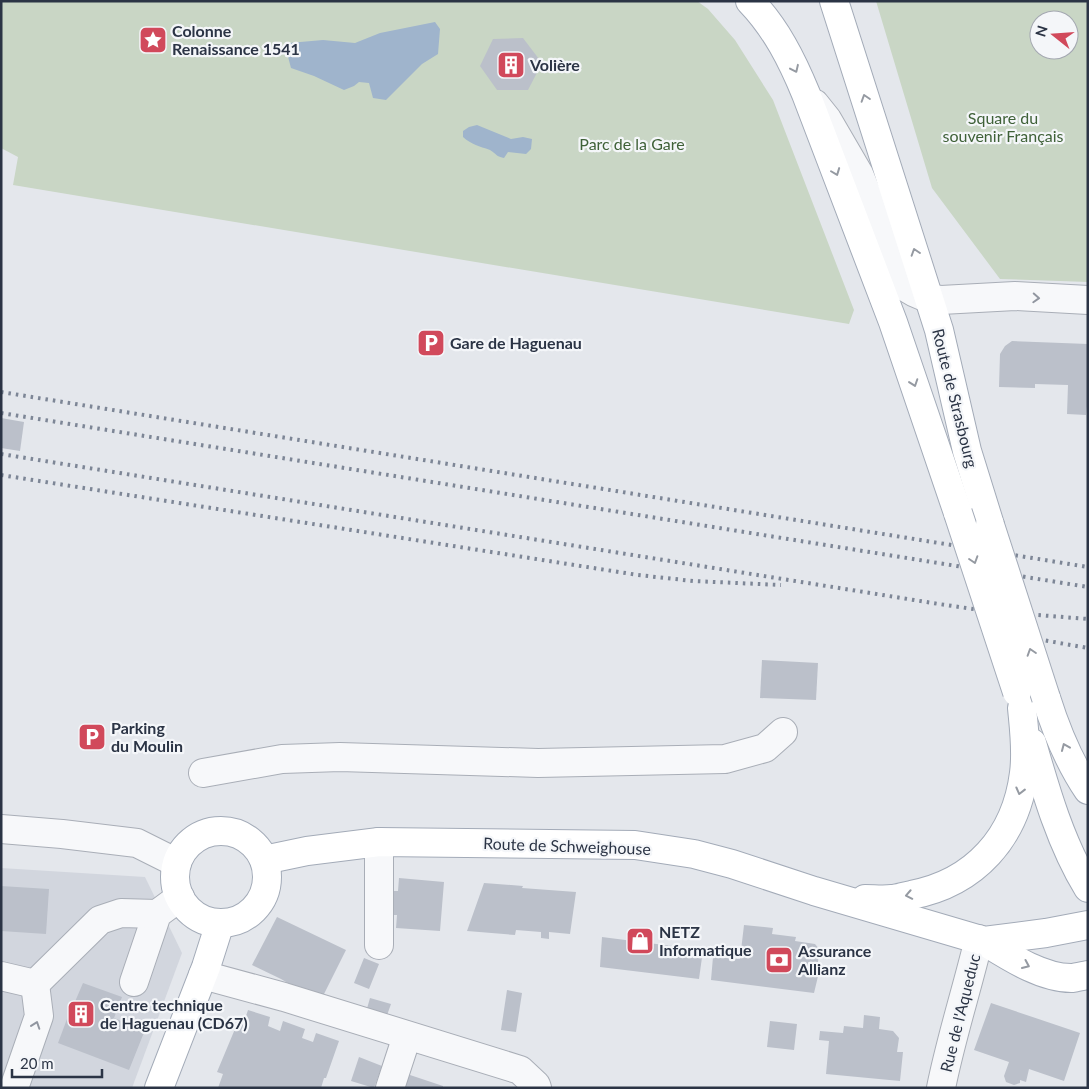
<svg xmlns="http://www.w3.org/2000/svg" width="1089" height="1089" viewBox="0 0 1089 1089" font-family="Lato,sans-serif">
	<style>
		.built { fill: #d2d6de }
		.green { fill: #c9d6c5; fill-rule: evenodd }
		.water { fill: #9fb4cc }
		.building { fill: #bbc0ca }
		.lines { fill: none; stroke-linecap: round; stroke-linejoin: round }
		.minor-casing { stroke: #a9aeb7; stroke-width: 30 }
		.major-casing { stroke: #a3abb8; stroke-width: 30 }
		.minor { stroke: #f7f8fa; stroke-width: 28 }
		.major { stroke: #fff; stroke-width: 28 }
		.rail { stroke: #7d8696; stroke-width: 4; stroke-dasharray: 2.5 5; stroke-linecap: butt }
		.major-bridge-casing { stroke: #a3abb8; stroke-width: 30; stroke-linecap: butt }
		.major-bridge { stroke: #fff; stroke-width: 28 }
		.oneway { stroke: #959aa2 }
		.oneway2 { stroke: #9196a0 }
		.labels { text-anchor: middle; stroke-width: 4.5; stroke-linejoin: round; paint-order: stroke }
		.poi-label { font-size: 16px; font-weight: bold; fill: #2b3445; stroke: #f4f6f9; text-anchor: start }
		.park-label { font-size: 16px; fill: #3f6138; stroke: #f4f6f9 }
		.street-label { font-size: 16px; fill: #2b3445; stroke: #f4f6f9 }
	</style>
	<rect width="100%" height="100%" fill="#e4e7ec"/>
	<path class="built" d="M1,868L145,877L182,953L132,1088H1Z"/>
	<g class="green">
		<path d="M1,1H697L708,9L735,40L773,100L854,310L849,324L13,185L18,157L1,148Z"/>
		<path d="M876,1H1088V282L1000,279L932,188ZM1039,20H1069V50H1039Z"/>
	</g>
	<g class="water">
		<path d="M435,22L440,29L438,54L422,64L386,100L373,98L369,83L359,82L354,86L344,90L314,76L291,68L287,53L289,43L323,40L355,43L380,33Z"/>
		<path d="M477,125L511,139L523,137L532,139L531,149L526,154L508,152L504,158C495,156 497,154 490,150C479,146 472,145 463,137V131L469,127Z"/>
	</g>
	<g class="building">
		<path d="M523,38L542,63L528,90H497L480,66L493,39Z"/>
		<path d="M1012,341L1088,344V397L1086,415L1067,414L1068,385L1035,384V388L999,387L1000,354L1005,346Z"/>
		<path d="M1,418L24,422L20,451L1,448Z"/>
		<path d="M762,660L818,663L816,700L760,698Z"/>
		<path d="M399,878L444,882L440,931L396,928L397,915H391L392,891H398Z"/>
		<path d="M484,883L523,886L522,888L576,892L570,934L549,932V939L541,938V932L516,930L515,935L467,931Z"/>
		<path d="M1,886L49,889L46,934L1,931Z"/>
		<path d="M277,917L346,950L320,1002L281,979L252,965Z"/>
		<path d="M744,925L773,928L772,934L796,937L795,941L815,944L820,950L817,967L820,968L814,993L711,980L713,957L740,959Z"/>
		<path d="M602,937L703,950L699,979L600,967Z"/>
		<path d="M364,958L379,964L369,989L354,983Z"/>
		<path d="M83,983L122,997L114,1018L145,1030L129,1070L58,1043L73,1003L74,1004Z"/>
		<path d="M507,990L522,993L516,1032L501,1030Z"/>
		<path d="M370,998L391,1004L386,1018L366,1012Z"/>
		<path d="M991,1003L1080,1033L1064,1081L1029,1069L1026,1082L1020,1080V1083L1014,1085L1006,1082L1004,1076L1009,1062L974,1050Z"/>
		<path d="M248,1010L270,1017L268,1026L280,1031L283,1021L305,1029L302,1038L313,1042L316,1033L339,1041L326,1078H324L321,1088H218L223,1074L217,1072L240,1017L245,1019Z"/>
		<path d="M864,1015L880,1017L879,1029L893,1031L899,1038L897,1052H903L900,1081L826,1074L829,1041L819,1040L820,1031L843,1033L844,1026L863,1028Z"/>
		<path d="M770,1021L797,1024L794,1050L767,1047Z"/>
		<path d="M359,1057L382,1066L374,1088L351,1081Z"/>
		<path d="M407,1074L443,1086V1088H403Z"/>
	</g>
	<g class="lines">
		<defs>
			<g id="minor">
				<path d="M815,104L827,119L859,174L905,287C917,295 927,299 941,300L1015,296L1088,300"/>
				<path d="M203,773L282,759L340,757L538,763L725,759L765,748L783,732"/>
				<path d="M1,829L62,834L137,843L177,863"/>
				<path d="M379,842V945"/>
				<path d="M203,975L284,997L520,1070L536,1085L537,1088"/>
				<path d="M1,976L35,984"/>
				<path d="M134,982L157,914L180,897"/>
				<path d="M35,984L100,920L121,913L157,914"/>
				<path d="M14,1088L39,1016L35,984"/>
				<path d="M390,1088L407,1036"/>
				<path d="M941,1088C951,1038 967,989 979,939"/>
			</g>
			<g id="major">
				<path d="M750,1C776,28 792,60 806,94L893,322L958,513"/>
				<path d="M834,1L939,330L967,451L990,525"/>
				<path d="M1046,698C1056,730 1069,762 1088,790"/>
				<path d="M1032,743C1046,792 1061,844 1088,888"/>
				<circle cx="221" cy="877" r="46"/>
				<path d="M264,860L307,851L379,842L635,845L694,854L732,864L814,891L984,941L1046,933L1088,925"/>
				<path d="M865,899C874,899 883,900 892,899C898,899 904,896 911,895C975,883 1016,837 1024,773C1027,751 1024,729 1022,708"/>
				<path d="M984,941C1008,956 1043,979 1073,978C1077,977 1083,976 1088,975"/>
				<path d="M159,1088L206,967L220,923"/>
			</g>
		</defs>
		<use href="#minor" class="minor-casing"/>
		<use href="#major" class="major-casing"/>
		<use href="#minor" class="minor"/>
		<use href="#major" class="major"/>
		<g class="rail">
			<path d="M1,392L1088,567"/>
			<path d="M1,413L1088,587"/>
			<path d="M1,454L939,604L987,611L1088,619"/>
			<path d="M1,475L638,575L693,581L781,585"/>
			<path d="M1031,638L1088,648"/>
		</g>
		<defs>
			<g id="major-bridge">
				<path d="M958,513L1017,692"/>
				<path d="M990,525L1046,698"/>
			</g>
		</defs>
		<use href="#major-bridge" class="major-bridge-casing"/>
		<use href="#major-bridge" class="major-bridge"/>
	</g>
	<defs><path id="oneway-chevron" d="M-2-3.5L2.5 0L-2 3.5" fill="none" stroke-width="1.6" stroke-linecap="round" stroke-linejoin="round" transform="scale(1.25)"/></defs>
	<g class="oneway">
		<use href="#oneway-chevron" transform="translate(795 69) rotate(65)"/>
		<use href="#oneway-chevron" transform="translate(865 98) rotate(-108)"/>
		<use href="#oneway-chevron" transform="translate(836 172) rotate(69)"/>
		<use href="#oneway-chevron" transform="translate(915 252) rotate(-108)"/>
		<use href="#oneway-chevron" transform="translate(914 383) rotate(71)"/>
		<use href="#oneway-chevron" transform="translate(974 560) rotate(72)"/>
		<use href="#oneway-chevron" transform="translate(1031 652) rotate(-108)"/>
		<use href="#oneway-chevron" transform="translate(1065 747) rotate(-113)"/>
		<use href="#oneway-chevron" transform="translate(1020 791) rotate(104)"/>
		<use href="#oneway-chevron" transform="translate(909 895) rotate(169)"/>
		<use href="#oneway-chevron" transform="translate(1026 965) rotate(24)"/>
	</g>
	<g class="oneway2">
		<use href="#oneway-chevron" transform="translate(1036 298) rotate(3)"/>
		<use href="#oneway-chevron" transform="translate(36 1025) rotate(-71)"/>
	</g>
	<defs>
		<symbol id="sight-square" viewBox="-11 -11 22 22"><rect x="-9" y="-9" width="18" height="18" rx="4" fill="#d1495b" stroke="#f4f6f9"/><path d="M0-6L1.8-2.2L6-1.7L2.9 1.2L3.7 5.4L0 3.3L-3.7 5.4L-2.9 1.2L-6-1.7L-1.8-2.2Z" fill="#fff"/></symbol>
		<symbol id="building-square" viewBox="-11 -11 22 22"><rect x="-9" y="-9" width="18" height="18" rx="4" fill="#d1495b" stroke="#f4f6f9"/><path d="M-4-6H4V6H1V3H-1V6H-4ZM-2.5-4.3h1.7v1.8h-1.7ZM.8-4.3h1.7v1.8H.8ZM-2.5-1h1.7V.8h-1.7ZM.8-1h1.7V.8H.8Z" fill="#fff"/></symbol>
		<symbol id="parking-square" viewBox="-11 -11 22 22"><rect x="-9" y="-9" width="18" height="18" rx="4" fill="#d1495b" stroke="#f4f6f9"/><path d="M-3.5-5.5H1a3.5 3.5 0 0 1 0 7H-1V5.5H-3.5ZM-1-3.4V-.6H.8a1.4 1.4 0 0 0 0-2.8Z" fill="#fff"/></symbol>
		<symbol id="shop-square" viewBox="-11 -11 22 22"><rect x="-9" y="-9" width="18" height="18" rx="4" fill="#d1495b" stroke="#f4f6f9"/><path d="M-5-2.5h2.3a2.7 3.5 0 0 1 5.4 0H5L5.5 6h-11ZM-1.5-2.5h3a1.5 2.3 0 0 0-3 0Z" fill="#fff"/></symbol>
		<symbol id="bank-square" viewBox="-11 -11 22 22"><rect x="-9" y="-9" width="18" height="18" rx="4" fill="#d1495b" stroke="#f4f6f9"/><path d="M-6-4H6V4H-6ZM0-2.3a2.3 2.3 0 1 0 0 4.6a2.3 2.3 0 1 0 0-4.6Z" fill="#fff"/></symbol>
	</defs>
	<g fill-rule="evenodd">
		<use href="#sight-square" x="137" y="24" width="32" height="32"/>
		<use href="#building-square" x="495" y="49" width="32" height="32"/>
		<use href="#parking-square" x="415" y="327" width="32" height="32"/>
		<use href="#parking-square" x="76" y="721" width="32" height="32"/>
		<use href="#shop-square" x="624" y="925" width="32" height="32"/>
		<use href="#bank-square" x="763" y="944" width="32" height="32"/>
		<use href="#building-square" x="65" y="998" width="32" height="32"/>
	</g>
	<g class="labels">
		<g class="poi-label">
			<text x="172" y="37">Colonne<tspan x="172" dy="18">Renaissance 1541</tspan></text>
			<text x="530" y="71">Volière</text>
			<text x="450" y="349">Gare de Haguenau</text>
			<text x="111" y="734">Parking<tspan x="111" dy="18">du Moulin</tspan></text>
			<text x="659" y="938">NETZ<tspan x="659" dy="18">Informatique</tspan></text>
			<text x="798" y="957">Assurance<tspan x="798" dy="18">Allianz</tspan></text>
			<text x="100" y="1011">Centre technique<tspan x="100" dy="18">de Haguenau (CD67)</tspan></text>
		</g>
		<g class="park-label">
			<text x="1003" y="124">Square du<tspan x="1003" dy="18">souvenir Français</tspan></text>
			<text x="632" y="150">Parc de la Gare</text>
		</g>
		<g class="street-label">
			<text transform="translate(955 398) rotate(76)" y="6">Route de Strasbourg</text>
			<text transform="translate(567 846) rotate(2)" y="6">Route de Schweighouse</text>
			<text transform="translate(960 1013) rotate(-76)" y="6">Rue de l'Aqueduc</text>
		</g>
	</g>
	<rect width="1089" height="1089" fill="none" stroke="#2b3445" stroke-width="5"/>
	<g transform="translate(1054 35) rotate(287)"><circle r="24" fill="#f4f6f9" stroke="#a4a8b1"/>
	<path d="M0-4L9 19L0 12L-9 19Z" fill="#d1495b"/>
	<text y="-8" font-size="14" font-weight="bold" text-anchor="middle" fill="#2b3445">N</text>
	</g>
	<path d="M12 1069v8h90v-8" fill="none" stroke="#2b3445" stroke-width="2.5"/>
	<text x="20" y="1069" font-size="15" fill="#2b3445" stroke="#f4f6f9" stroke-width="4" paint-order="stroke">20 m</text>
</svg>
